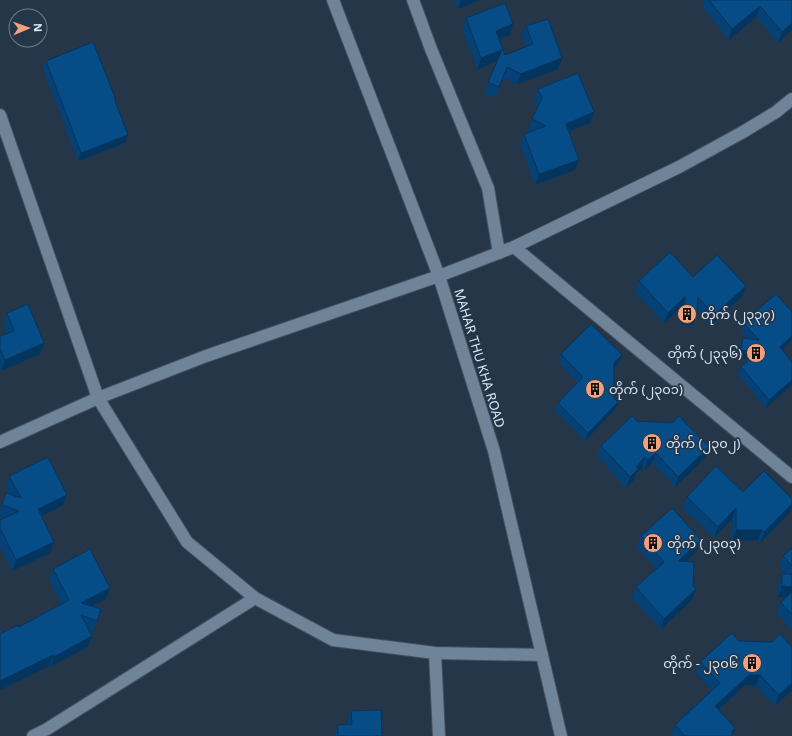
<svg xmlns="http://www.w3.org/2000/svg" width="792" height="736" viewBox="0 0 792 736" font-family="Georgia,'Noto Sans Myanmar',serif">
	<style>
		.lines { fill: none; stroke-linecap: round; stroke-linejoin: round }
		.street-casing { stroke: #435161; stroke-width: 14 }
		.secondary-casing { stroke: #435161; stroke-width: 14 }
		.street { stroke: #708499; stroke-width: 12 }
		.secondary { stroke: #708499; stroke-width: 12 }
		.wall { fill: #054174 }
		.shaded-wall { fill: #04355e }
		.building { fill: #064c87; stroke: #04355e }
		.labels { text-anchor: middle; stroke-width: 3.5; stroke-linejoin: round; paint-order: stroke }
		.poi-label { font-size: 13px; fill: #dbe6f2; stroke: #253648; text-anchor: start }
		.street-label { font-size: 13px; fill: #dbe6f2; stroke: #253648 }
	</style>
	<rect width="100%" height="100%" fill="#253648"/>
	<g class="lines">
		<defs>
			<g id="street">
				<path d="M413,0L431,49L488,188L499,253"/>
				<path d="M0,115L98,398L187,542L255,598L333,640L435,653L542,655"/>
				<path d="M514,247L792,477"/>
				<path d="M0,442L98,398L206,356L439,276L514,247L679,167L743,132L776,112L792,99"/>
				<path d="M435,653L439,736"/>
				<path d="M33,736L47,729L255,598"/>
			</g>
			<path id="secondary" d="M333,0L439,276L494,451L561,736"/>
		</defs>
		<use href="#street" class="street-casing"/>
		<use href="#secondary" class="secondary-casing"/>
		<use href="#street" class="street"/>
		<use href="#secondary" class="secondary"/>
	</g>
	<g class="wall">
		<path d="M454,0H480L458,9Z"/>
		<path d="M704,0H792V30L778,43L756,17L729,40L702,7Z"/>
		<path d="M466,18L510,35L499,39L505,55L526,47L522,37L526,26L562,58L558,69L517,84L503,78L495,98L484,93L488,82L497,62L478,69L462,29Z"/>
		<path d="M46,61L116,100L115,102L125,143L78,161L43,69Z"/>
		<path d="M538,89L594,112L590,123L569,132L579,160L575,170L535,185L520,145L524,134L531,131L528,130L537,107L534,99Z"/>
		<path d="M693,277L742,297L710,326L697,311L693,325H681L682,307L664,323L635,292L639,281Z"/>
		<path d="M7,313L40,354L1,371L0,369V336L7,334L3,324Z"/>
		<path d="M743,322L782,350L792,362L766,408L738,375L741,367L750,359L739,358L740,346L743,338L748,339L741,330Z"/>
		<path d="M561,354L619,363L614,368V398L618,402L615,410L585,441L555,411L558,403L578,383L558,362Z"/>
		<path d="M637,421L709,447L705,458L675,487L652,463L644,470L642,468L636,473L634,480L626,488L597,456L601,446Z"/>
		<path d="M9,476L63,505L41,516L54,542L50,553L12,571L0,547V520L5,518L0,516V510L6,493L9,494L6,487Z"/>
		<path d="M743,492L790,512L760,543L758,540L732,541V519L714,538L683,508L687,497Z"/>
		<path d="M641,536L701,540L697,551L686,561L692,600L661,629L632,598L636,587L656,569L637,547Z"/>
		<path d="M792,548V630L777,613L781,602L786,597H778V585L782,574H786L779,567L783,556Z"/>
		<path d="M53,569L106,599L92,606L97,621L93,631L89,630L92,636L88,647L50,667L49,666L0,690V634L19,627L61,604L49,580Z"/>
		<path d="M739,641L792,647V690L775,706L756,686L745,685L719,710L732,736H671L675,725L712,690L696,673L700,662Z"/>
		<path d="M351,711L382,736H334L338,725H347V722Z"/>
	</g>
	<g class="shaded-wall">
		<path d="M461,0H480L458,9Z"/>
		<path d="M760,6L756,17L729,40L732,29Z"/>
		<path d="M792,23V30L778,43L782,32Z"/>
		<path d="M513,24L510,35L492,42L496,31Z"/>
		<path d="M502,50L498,61L478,69L481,58Z"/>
		<path d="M562,58L558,69L517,84L521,74Z"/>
		<path d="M594,112L590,123L562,134L566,124Z"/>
		<path d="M128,135L125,143L78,161L81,153Z"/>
		<path d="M579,160L575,170L535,185L539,174Z"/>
		<path d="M746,286L742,297L710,326L714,315Z"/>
		<path d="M685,297L682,307L664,323L668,313Z"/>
		<path d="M685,314L697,315L693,325H681Z"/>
		<path d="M792,336V341L777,355L780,347Z"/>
		<path d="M44,343L40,354L1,371L5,360Z"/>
		<path d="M741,350L758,352L756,360L739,358Z"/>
		<path d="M622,355L619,363L611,371L614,363Z"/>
		<path d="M792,380V385L766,408L769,400Z"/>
		<path d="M618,402L615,410L585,441L588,433Z"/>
		<path d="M709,447L705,458L675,487L678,477Z"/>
		<path d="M656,453L652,463L644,470L648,460Z"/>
		<path d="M645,457L642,468L636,473L634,480L626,488L630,477L636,467Z"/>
		<path d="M67,495L63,505L34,520L38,509Z"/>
		<path d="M792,504V508L790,512L760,543L764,532Z"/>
		<path d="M736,508L732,519L714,538L718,527Z"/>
		<path d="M736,530H762L758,540L732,541Z"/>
		<path d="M701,540L697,551L674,572L678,561Z"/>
		<path d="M54,542L50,553L12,571L16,560Z"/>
		<path d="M782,586L792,587V598L778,597Z"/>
		<path d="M110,588L106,599L77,613L81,603Z"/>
		<path d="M696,589L692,600L661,629L664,619Z"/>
		<path d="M92,636L88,647L50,667L54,657Z"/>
		<path d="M53,655L49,666L0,690V681Z"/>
		<path d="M749,675H760L756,686L745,685L711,717L715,706Z"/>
		<path d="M792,683V690L775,706L779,695Z"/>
		<path d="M735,728L732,736H730L732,731Z"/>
	</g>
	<g class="building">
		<path d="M709,0H792V23L782,32L760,6L732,29Z"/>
		<path d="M505,3L513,24L496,31L505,55L533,44L526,26L548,19L562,58L521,74L507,67L499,87L488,82L502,50L481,58L466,18Z"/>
		<path d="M93,42L116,100L115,101L128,135L81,153L46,61Z"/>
		<path d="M578,73L594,112L566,124L579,160L539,174L524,134L546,126L532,119L542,98L538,89Z"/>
		<path d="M670,252L693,277L717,255L746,286L714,315L698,297L697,315L685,314V297L668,313L639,281Z"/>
		<path d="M776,294L792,312V336L780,347L792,362V380L769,400L741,367L758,352L741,350L743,338L759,340L743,322Z"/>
		<path d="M28,304L44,343L5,360L0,349V336L14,331L7,313Z"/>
		<path d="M591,324L622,355L614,363V398L618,402L588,433L558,403L583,377L561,354Z"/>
		<path d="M632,416L637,421L672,423L679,416L709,447L678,477L656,453L648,460L645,457L636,467L638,469L630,477L601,446Z"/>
		<path d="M48,457L67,495L38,509L54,542L16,560L0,528V520L19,511L2,505L6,493L21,498L9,476Z"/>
		<path d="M716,466L743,492L764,471L792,499V504L764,532L762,530H736V508L718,527L687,497Z"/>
		<path d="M672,508L701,540L678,561L694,562L693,586L696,589L664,619L636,587L664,562L641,536Z"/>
		<path d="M792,548V566L783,556Z"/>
		<path d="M90,549L110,588L81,603L101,609L97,621L81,615L92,636L54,657L53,655L0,681V634L18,625L19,627L69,600L53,569Z"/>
		<path d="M782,574H792V587L782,586Z"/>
		<path d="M792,592V615L781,602Z"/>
		<path d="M732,633L739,641L772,642L780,634L792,647V683L779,695L760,675H749L715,706L735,728L732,731V736H685L675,725L720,683L700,662Z"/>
		<path d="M381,710L382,736H338V725L352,724L351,711Z"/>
	</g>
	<defs>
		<symbol id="building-disc" viewBox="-11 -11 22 22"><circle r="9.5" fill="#f1a17c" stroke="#253648"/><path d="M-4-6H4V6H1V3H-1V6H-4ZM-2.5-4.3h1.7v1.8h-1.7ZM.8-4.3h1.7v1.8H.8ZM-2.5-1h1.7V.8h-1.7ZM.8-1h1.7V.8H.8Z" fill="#111"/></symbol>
	</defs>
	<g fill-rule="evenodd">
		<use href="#building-disc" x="676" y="303" width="22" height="22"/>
		<use href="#building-disc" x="745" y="342" width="22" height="22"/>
		<use href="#building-disc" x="584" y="378" width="22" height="22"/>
		<use href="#building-disc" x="641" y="432" width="22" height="22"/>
		<use href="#building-disc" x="642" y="532" width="22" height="22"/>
		<use href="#building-disc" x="741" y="652" width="22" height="22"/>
	</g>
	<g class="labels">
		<g class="poi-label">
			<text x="701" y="319">တိုက် (၂၃၃၇)</text>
			<text x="742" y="358" text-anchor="end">တိုက် (၂၃၃၆)</text>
			<text x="609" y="394">တိုက် (၂၃၀၁)</text>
			<text x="666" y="448">တိုက် (၂၃၀၂)</text>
			<text x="667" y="548">တိုက် (၂၃၀၃)</text>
			<text x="738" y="668" text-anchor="end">တိုက် - ၂၃၀၆</text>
		</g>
		<g class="street-label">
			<text transform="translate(480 358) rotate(73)" y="5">MAHAR THU KHA ROAD</text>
		</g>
	</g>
	<g transform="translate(28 28) rotate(88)"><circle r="19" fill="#253648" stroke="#6e7c8c"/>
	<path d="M0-3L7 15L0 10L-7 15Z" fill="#f1a17c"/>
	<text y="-6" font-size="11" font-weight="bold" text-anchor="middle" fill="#dbe6f2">N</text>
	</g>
</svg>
